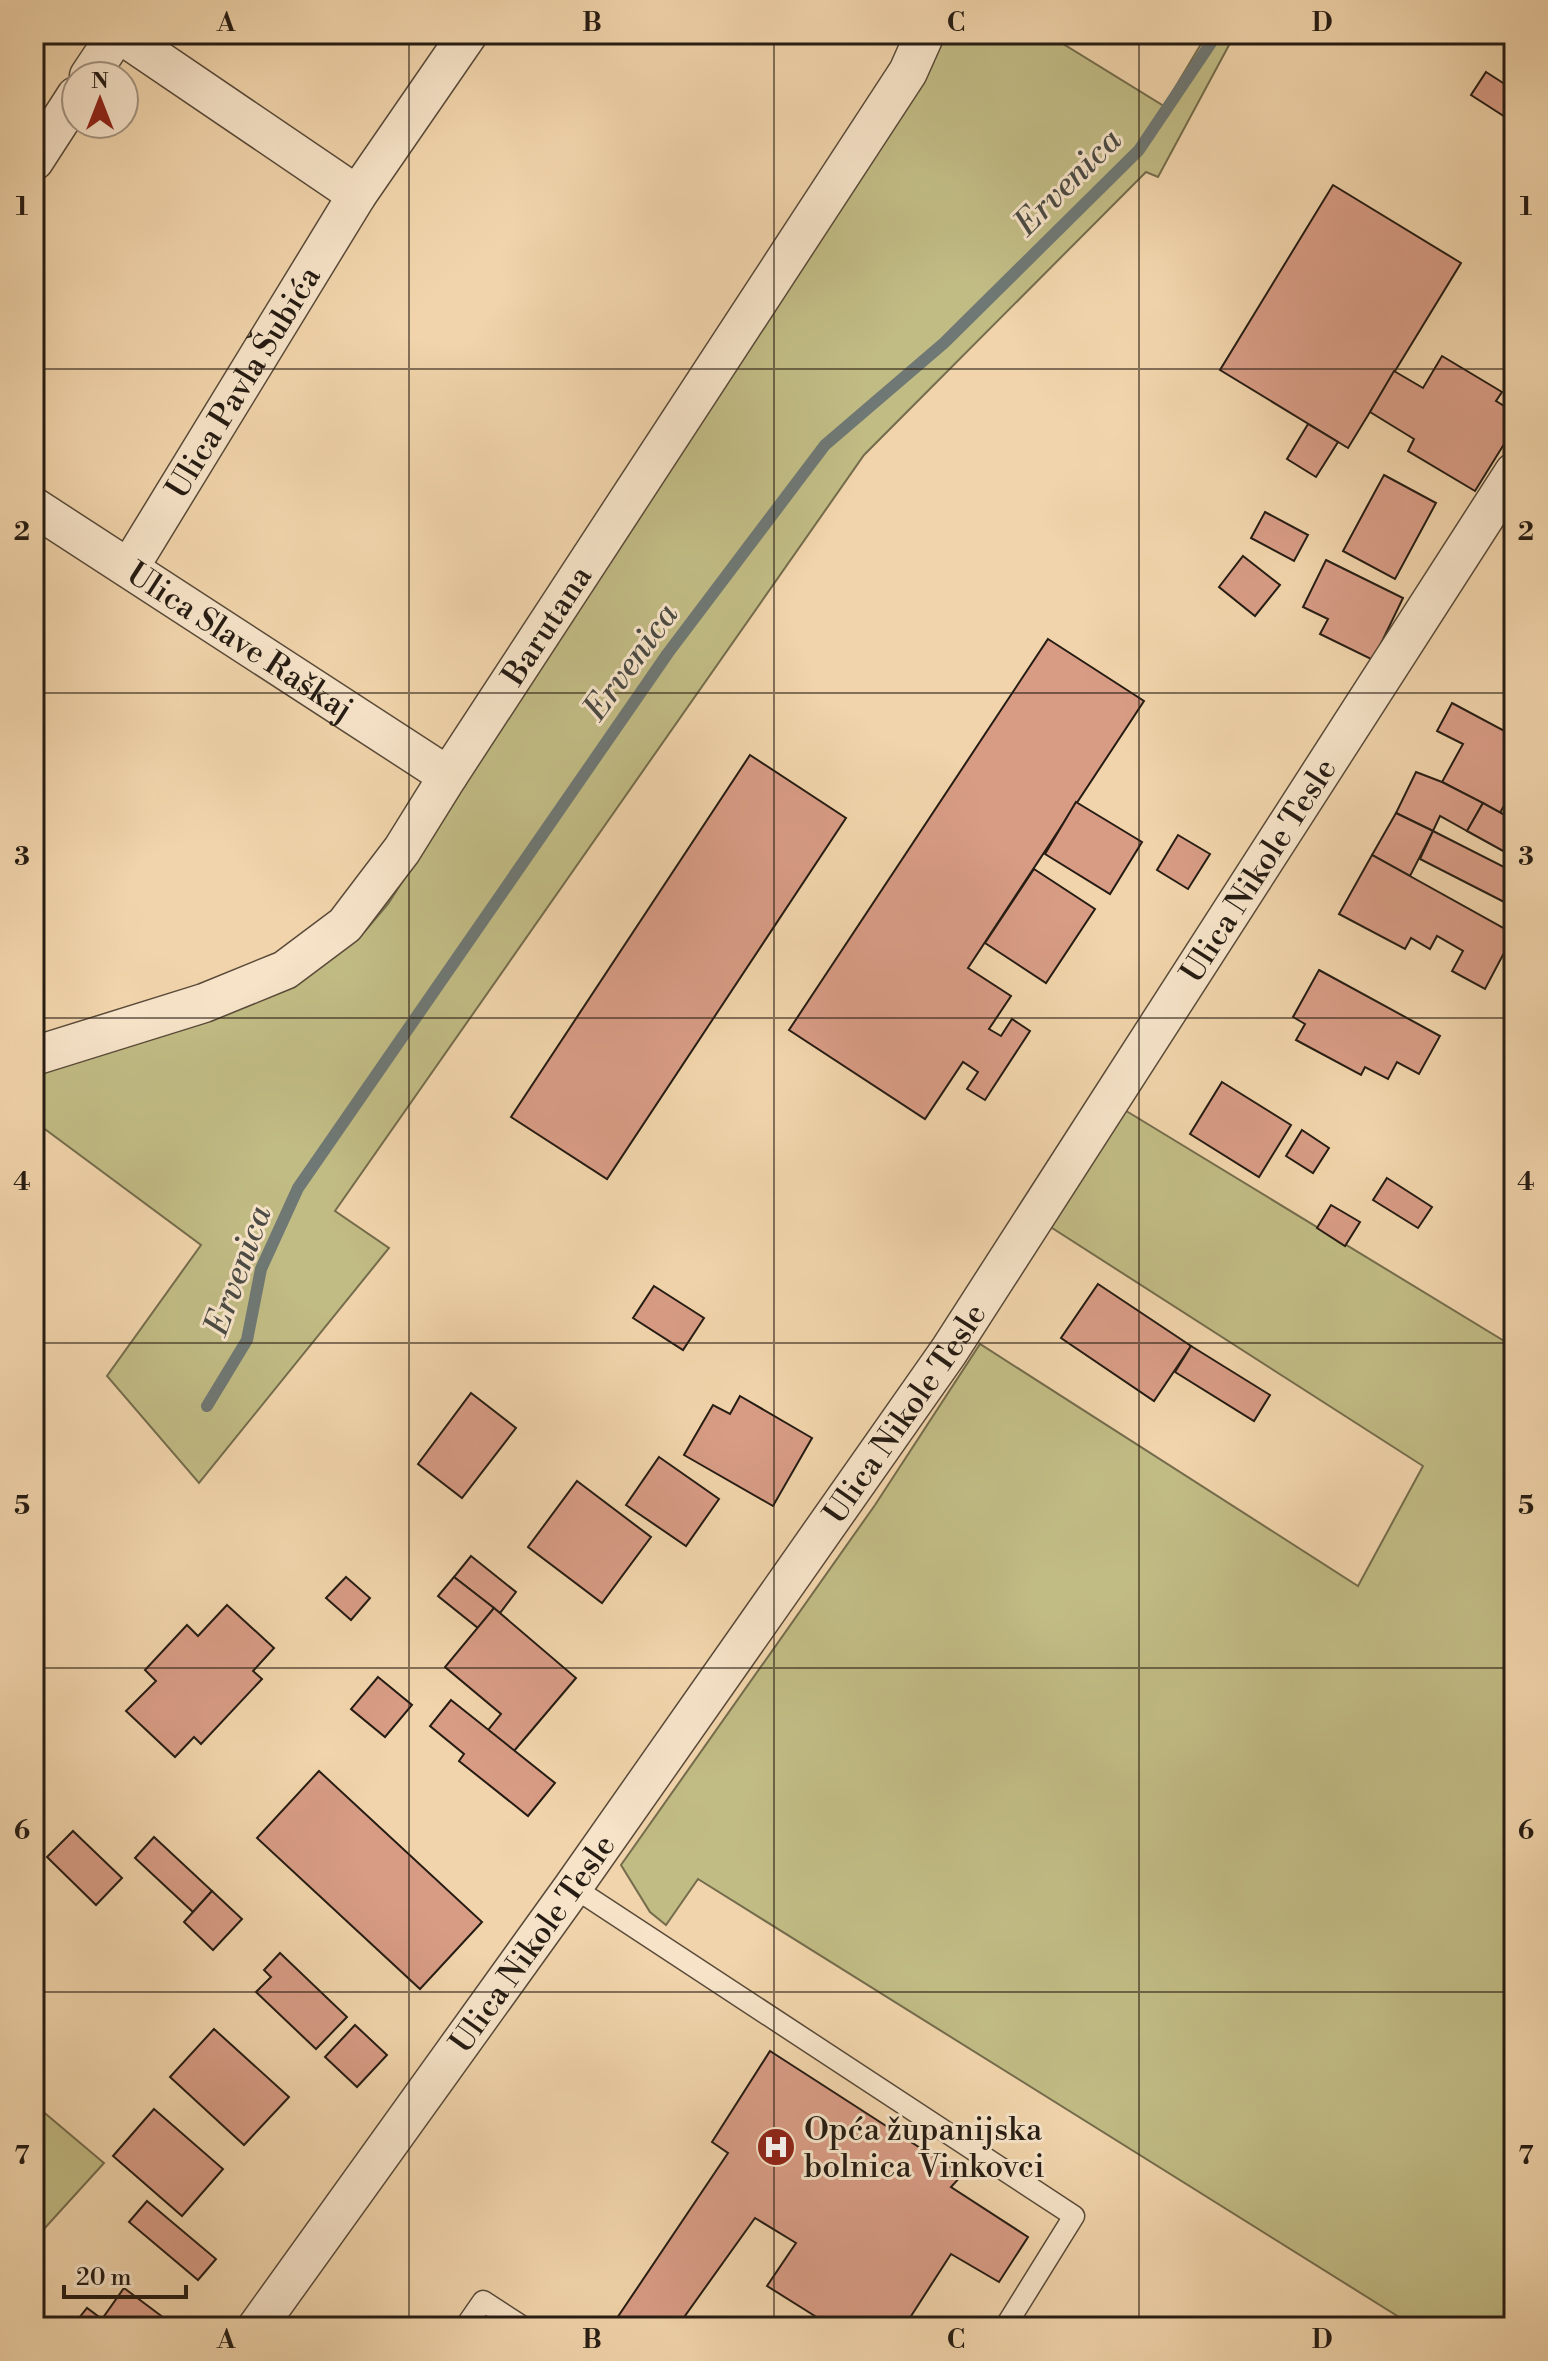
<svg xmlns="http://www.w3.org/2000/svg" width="1548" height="2361" viewBox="0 0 1548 2361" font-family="'Libre Bodoni',serif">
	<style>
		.green { fill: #c1bb84; stroke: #746c4c; stroke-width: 2 }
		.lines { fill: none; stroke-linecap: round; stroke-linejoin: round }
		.stream { stroke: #6f7874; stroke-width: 12 }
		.building { fill: #d89c85; stroke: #261c13; stroke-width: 2 }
		.lane-casing { stroke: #594a39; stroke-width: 23 }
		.street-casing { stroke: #594a39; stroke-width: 41 }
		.lane { stroke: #f6e3c8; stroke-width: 20 }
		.street { stroke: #f6e3c8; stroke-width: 38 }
		.grid { fill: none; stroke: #261c13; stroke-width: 2; stroke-opacity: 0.55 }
		.labels { text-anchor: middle; stroke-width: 6; stroke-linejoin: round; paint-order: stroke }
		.street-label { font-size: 32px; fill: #261c13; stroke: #f6e3c8 }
		.poi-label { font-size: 32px; fill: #261c13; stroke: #f6e3c8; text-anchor: start }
		.water-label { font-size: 34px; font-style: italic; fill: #4a4a44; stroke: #f6e3c8 }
		.neatline { fill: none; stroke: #261c13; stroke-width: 3 }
		.grid-label { font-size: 26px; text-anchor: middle; font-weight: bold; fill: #261c13 }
	</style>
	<rect width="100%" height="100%" fill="#f1d4ab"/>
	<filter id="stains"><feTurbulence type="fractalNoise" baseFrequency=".0025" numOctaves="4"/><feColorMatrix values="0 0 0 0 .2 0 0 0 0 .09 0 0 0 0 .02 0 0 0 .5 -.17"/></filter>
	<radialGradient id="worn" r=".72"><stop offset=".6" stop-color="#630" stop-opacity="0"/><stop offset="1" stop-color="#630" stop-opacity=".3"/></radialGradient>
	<g class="green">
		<path d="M947,34H1047L1164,106L1207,34H1235L1158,177L1146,172L864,455L335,1211L389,1248L199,1483L107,1376L201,1245L34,1121V1068L322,966L365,931L388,904Z"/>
		<path d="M1123,1109L1514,1347V2327H1415L698,1879L666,1925L650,1912L621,1865L875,1505L980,1344L1358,1586L1423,1466L1049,1226Z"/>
		<path d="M34,2104L104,2163L34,2240Z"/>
	</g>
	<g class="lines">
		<path class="stream" d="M207,1406L247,1340L261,1269L298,1188L668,653L825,445L944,343L1139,150L1217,34"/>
	</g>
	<g class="building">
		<path d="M1486,72L1514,90L1513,122L1471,95Z"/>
		<path d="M1333,185L1461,263L1348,448L1220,370Z"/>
		<path d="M1442,356L1502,392L1496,401L1514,412V428L1475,491L1408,451L1414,439L1370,412L1394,371L1423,388Z"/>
		<path d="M1308,424L1338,442L1316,477L1287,459Z"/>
		<path d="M1384,475L1436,503L1395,579L1343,551Z"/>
		<path d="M1265,512L1308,535L1294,561L1251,538Z"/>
		<path d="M1243,556L1280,585L1255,616L1219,587Z"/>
		<path d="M1326,560L1403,598L1373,660L1320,634L1328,619L1303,607Z"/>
		<path d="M1048,639L1144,701L968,968L1011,996L989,1029L1001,1036L1012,1019L1030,1031L985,1100L967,1089L978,1072L963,1062L925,1119L789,1030Z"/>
		<path d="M1452,703L1514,736V787L1500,813L1442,782L1463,744L1437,731Z"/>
		<path d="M750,755L846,818L607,1179L511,1117Z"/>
		<path d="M1416,772L1442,782L1483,803L1467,831L1440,816L1433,831L1396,813Z"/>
		<path d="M1076,802L1142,842L1110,894L1045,854Z"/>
		<path d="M1483,803L1514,820V857L1467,831Z"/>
		<path d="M1396,813L1433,831L1410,876L1372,855Z"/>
		<path d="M1433,831L1514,872V907L1420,859Z"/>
		<path d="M1178,835L1210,854L1188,889L1157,870Z"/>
		<path d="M1372,855L1514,934L1485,989L1452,971L1463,951L1437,936L1430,949L1411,938L1405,949L1339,914Z"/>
		<path d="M1034,869L1095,909L1046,983L985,943Z"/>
		<path d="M1319,970L1440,1036L1419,1074L1397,1062L1388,1079L1365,1067L1361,1075L1296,1040L1305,1024L1293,1017Z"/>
		<path d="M1222,1082L1291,1125L1259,1177L1190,1134Z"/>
		<path d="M1302,1130L1329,1148L1313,1173L1286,1156Z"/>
		<path d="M1387,1178L1432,1207L1418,1228L1373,1200Z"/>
		<path d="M1331,1205L1360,1222L1345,1246L1317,1228Z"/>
		<path d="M1098,1284L1191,1346L1154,1401L1061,1338Z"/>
		<path d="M654,1286L704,1318L683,1350L633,1318Z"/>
		<path d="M1191,1346L1270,1395L1254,1421L1175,1372Z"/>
		<path d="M471,1393L516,1428L462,1498L418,1464Z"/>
		<path d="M740,1396L812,1438L773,1506L684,1455L713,1405L730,1414Z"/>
		<path d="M659,1457L719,1499L686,1546L626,1505Z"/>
		<path d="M577,1481L651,1537L602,1603L528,1547Z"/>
		<path d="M471,1556L516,1592L500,1613L454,1577Z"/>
		<path d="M346,1577L370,1598L351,1620L326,1598Z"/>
		<path d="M454,1577L494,1608L478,1628L438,1596Z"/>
		<path d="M227,1605L274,1648L253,1671L262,1679L201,1744L194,1737L175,1757L126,1711L156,1681L145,1670L187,1625L198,1636Z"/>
		<path d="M494,1608L576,1678L514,1751L488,1730L501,1714L445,1667Z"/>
		<path d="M378,1677L412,1705L385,1737L351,1709Z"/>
		<path d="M451,1700L555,1783L528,1816L459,1761L464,1754L430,1726Z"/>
		<path d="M319,1771L482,1922L420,1989L257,1838Z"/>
		<path d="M73,1831L122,1878L96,1905L47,1857Z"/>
		<path d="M154,1837L212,1891L193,1912L135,1858Z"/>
		<path d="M212,1891L242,1919L213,1950L184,1922Z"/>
		<path d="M280,1953L347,2017L316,2049L256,1992L271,1977L264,1970Z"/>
		<path d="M355,2025L387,2055L357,2087L325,2057Z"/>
		<path d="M214,2029L289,2097L244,2145L170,2077Z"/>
		<path d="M770,2051L962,2175L951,2187L1028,2237L999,2282L951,2254L904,2327H812L818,2318L767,2286L796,2243L755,2218L677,2327H611L728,2153L712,2142Z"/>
		<path d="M154,2109L223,2169L182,2216L113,2156Z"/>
		<path d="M147,2201L216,2259L198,2280L129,2222Z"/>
		<path d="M124,2288L176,2327H72L87,2308L102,2319Z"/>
	</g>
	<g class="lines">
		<defs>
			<g id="lane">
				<path d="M573,1887L1074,2216L1005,2327"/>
				<path d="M465,2327L483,2301L523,2327"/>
			</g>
			<g id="street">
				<path d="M120,34L357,195"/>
				<path d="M89,76L117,34"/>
				<path d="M34,161L76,96"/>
				<path id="s1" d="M34,507L448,776"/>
				<path id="s2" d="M129,568L357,195L468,34"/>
				<path id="s3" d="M34,1056L204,1003L285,970L345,925L402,850L448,776L908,72L925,34"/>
				<path id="s4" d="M257,2327L573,1887L949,1351L1514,472"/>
			</g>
		</defs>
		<use href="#lane" class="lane-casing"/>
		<use href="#street" class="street-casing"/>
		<use href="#lane" class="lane"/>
		<use href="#street" class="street"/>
	</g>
	<path class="grid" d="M409,34V2327M774,34V2327M1139,34V2327M34,369H1514M34,693H1514M34,1018H1514M34,1343H1514M34,1668H1514M34,1992H1514"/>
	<defs>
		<symbol id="hospital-disc" viewBox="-11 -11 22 22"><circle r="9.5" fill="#8f2418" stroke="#f6e3c8"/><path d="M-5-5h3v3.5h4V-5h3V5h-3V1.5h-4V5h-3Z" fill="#fff"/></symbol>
	</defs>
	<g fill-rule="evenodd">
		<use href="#hospital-disc" x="754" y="2125" width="44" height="44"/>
	</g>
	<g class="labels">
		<g class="street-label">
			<text dy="11" stroke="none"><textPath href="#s2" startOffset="218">Ulica Pavla Šubića</textPath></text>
			<text dy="11" stroke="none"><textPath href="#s3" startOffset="702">Barutana</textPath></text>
			<text dy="11" stroke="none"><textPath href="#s1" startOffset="246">Ulica Slave Raškaj</textPath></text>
			<text dy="11" stroke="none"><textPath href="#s4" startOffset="1768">Ulica Nikole Tesle</textPath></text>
			<text dy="11" stroke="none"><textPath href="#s4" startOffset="1120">Ulica Nikole Tesle</textPath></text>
			<text dy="11" stroke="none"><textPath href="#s4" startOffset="472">Ulica Nikole Tesle</textPath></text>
		</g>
		<g class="poi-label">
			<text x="804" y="2140">Opća županijska<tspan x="804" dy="37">bolnica Vinkovci</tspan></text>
		</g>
		<g class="water-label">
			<text transform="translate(1067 181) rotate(-45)" y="12">Ervenica</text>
			<text transform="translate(630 661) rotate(-54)" y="12">Ervenica</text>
			<text transform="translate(237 1270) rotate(-70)" y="12">Ervenica</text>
		</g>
	</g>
	<rect width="1548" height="2361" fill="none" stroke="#f1d4ab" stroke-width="88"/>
	<g transform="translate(100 100)"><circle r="38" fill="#f6e3c8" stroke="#a39380" stroke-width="2"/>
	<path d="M0-6L14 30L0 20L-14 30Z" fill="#8f2418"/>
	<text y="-12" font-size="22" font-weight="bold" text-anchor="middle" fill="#261c13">N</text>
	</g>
	<path d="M64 2285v12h122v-12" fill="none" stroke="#261c13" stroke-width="4"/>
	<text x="76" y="2285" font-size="24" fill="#261c13" stroke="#f6e3c8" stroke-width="6" paint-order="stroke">20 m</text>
	<rect x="44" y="44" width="1460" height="2273" class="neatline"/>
	<g class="grid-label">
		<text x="226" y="31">A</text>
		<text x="592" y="31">B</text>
		<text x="956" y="31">C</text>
		<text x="1322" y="31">D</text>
		<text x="22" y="215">1</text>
		<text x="1526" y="215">1</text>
		<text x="22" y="540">2</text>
		<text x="1526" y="540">2</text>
		<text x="22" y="865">3</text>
		<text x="1526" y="865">3</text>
		<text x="22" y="1190">4</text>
		<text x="1526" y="1190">4</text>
		<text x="22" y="1514">5</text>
		<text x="1526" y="1514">5</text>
		<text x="22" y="1839">6</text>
		<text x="1526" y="1839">6</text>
		<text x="22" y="2164">7</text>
		<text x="1526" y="2164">7</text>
		<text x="226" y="2348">A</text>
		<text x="592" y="2348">B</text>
		<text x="956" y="2348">C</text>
		<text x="1322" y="2348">D</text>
	</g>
	<rect width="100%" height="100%" filter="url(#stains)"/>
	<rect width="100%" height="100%" fill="url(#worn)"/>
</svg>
